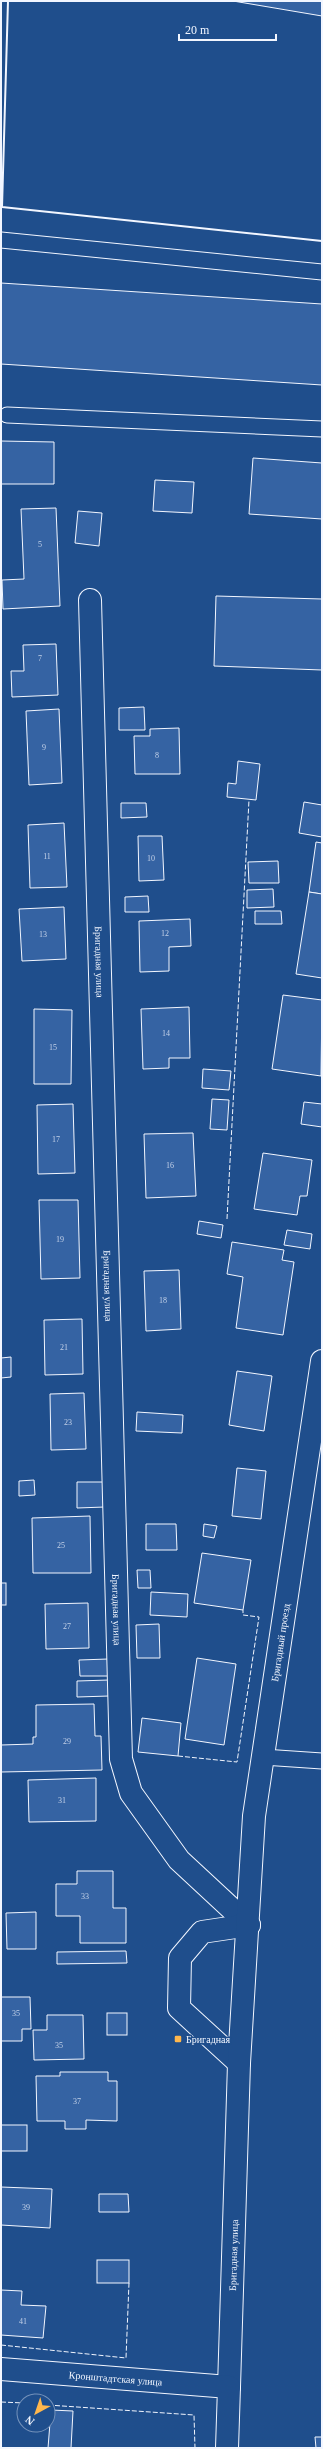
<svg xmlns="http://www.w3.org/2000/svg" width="323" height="2449" viewBox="0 0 323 2449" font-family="Georgia,serif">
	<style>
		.building { fill: #3563a3; stroke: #f2f6ff }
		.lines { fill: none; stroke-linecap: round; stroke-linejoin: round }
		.service-casing { stroke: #f2f6ff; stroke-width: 17 }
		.minor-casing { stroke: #f2f6ff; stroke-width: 24 }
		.tertiary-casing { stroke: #f2f6ff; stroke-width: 24 }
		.service { stroke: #1f4e8c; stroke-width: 15 }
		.minor { stroke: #1f4e8c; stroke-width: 22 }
		.tertiary { stroke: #1f4e8c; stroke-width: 22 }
		.fence { stroke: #f2f6ff; stroke-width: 1; stroke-dasharray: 5 2; stroke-linecap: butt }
		.wall { stroke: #f2f6ff; stroke-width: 2 }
		.poi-dot { fill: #ffb74d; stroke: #1f4e8c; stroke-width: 1.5 }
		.labels { text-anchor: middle; stroke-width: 3; stroke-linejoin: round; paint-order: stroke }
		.number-label { font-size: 8px; fill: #c3d1e8 }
		.street-label { font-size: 10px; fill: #f2f6ff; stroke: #1f4e8c }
		.poi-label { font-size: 10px; fill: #f2f6ff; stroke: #1f4e8c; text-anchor: start }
	</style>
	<rect width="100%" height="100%" fill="#1f4e8c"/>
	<g class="building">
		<path d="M233,1H322V16Z"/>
		<path d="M1,283L322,304V385L1,364Z"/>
		<path d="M1,441L54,442V484H1Z"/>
		<path d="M253,458L322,463V519L249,514Z"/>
		<path d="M155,480L194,482L192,513L153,511Z"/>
		<path d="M56,508L60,606L3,609L2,580L24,579L21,509Z"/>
		<path d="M78,511L102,513L99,546L75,543Z"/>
		<path d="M216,596L322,599V670L214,666Z"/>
		<path d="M56,644L58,695L12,697L11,671H24L23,645Z"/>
		<path d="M144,707L145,730H119V708Z"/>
		<path d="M59,709L62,783L29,785L26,711Z"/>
		<path d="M179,728L180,774H135L134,736H150V729Z"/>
		<path d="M238,761L260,764L256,800L227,797L228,783L236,784Z"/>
		<path d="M304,802L322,805V837L299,833Z"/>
		<path d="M121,803H146L147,817L121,818Z"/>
		<path d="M64,823L67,887L30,888L28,825Z"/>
		<path d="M138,836H162L164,880L139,881Z"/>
		<path d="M316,842L322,843V894L309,892Z"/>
		<path d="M278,861L279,883H249L248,862Z"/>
		<path d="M273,889L274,907L247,908V890Z"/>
		<path d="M309,892L322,894V978L296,974Z"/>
		<path d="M148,896L149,912H125V897Z"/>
		<path d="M64,907L66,959L22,961L19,909Z"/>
		<path d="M255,911H281L282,924H255Z"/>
		<path d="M190,919L191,946L169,947V971L140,972L139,921Z"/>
		<path d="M283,995L322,1000L321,1076L272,1069Z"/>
		<path d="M189,1007L190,1058H169V1068L143,1069L141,1009Z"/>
		<path d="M34,1009L72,1010L71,1084H34Z"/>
		<path d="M203,1069L231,1071L229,1090L202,1088Z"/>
		<path d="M212,1099L229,1100L227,1130L210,1129Z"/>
		<path d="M304,1102L322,1104V1127L301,1124Z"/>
		<path d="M73,1104L75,1173L38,1174L37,1105Z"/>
		<path d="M193,1133L196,1196L146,1198L144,1134Z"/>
		<path d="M263,1153L312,1160L307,1196H300L297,1215L254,1209Z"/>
		<path d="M39,1200H78L80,1278L41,1279Z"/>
		<path d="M199,1221L223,1225L221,1238L197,1234Z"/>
		<path d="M287,1230L312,1234L310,1249L284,1245Z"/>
		<path d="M232,1242L284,1250L282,1260L294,1262L283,1335L236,1328L243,1277L227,1274Z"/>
		<path d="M179,1270L181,1329L146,1331L144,1271Z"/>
		<path d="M82,1319L83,1374L45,1375L44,1320Z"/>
		<path d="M11,1357V1377L1,1378V1358Z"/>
		<path d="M237,1371L272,1376L264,1431L229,1425Z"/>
		<path d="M84,1393L86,1449L51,1450L50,1394Z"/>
		<path d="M137,1412L183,1415L182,1433L136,1431Z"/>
		<path d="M237,1468L266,1471L261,1519L232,1516Z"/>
		<path d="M34,1480L35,1495L19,1496V1481Z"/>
		<path d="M77,1482H104L105,1507L77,1508Z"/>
		<path d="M90,1516L91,1573H33L32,1518Z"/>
		<path d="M146,1524H176L177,1550H146Z"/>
		<path d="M204,1524L217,1526L214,1538L203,1536Z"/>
		<path d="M202,1553L251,1560L243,1610L194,1603Z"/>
		<path d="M137,1570H150L151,1588H138Z"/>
		<rect x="1" y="1583" width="5" height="22"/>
		<path d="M151,1592L188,1594L187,1617L150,1615Z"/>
		<path d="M88,1603L89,1648L46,1649L45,1604Z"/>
		<path d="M159,1624L160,1658H137L136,1625Z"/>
		<path d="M197,1658L236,1664L224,1745L185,1739Z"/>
		<path d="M108,1659L109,1676H80L79,1660Z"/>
		<path d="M109,1680V1696L77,1697V1681Z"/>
		<path d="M94,1704L95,1736H101L102,1770L1,1772V1745L33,1744V1737H36V1705Z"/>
		<path d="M142,1718L181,1723L178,1756L138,1752Z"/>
		<path d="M96,1778V1821L29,1822L28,1780Z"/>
		<path d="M77,1871H113V1908H126V1943H80V1916H56V1884H77Z"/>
		<path d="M36,1912V1949H7L6,1913Z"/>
		<path d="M126,1951L127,1963L57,1964V1952Z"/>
		<path d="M1,1997H30L31,2029H22V2041H1Z"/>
		<rect x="107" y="2013" width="20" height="22"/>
		<path d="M47,2015H83L84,2059L34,2060L33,2030H47Z"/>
		<path d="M60,2072H108V2081H117V2121L86,2120V2129H65V2121H37L36,2076H60Z"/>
		<rect x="1" y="2125" width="26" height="26"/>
		<path d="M1,2187L52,2189L50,2228L1,2225Z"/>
		<path d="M99,2194H128L129,2212H99Z"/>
		<rect x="97" y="2260" width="32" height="23"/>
		<path d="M1,2290L22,2291L21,2305L46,2306L43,2338L1,2335Z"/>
		<path d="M51,2410L73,2411L71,2448H48Z"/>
		<path d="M315,2437H322V2448H316Z"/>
	</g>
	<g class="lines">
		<defs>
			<g id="service">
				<path d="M1,240L322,272"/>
				<path d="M7,415L322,429"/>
				<path d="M263,1757L322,1761"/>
			</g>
			<g id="minor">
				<path id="s1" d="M90,600L121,1759L131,1793L179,1860L249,1925"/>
				<path d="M239,2063L179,2008L180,1958L202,1932L249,1925"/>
				<path id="s2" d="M229,2387L239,2063L254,1816L322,1361"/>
			</g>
			<g id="tertiary">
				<path id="s3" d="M1,2369L229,2387L227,2448"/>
			</g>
		</defs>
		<use href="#service" class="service-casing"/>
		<use href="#minor" class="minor-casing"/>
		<use href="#tertiary" class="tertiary-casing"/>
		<use href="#service" class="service"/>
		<use href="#minor" class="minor"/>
		<use href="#tertiary" class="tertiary"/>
		<g class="fence">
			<path d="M227,1219L249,800"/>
			<path d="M178,1756L237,1762L259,1617L243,1615V1610"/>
			<path d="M1,2345L126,2358L129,2283"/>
			<path d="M1,2402L24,2403"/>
			<path d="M48,2405L194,2415L195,2448"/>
		</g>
		<path class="wall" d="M8,1L2,207L322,241"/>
	</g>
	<rect class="poi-dot" x="174" y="2035" width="8" height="8" rx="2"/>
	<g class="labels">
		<g class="number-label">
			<text x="40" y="547">5</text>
			<text x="40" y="661">7</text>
			<text x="44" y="750">9</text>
			<text x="157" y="758">8</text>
			<text x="47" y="859">11</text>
			<text x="151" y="861">10</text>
			<text x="165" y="936">12</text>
			<text x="43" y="937">13</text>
			<text x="166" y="1036">14</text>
			<text x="53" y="1050">15</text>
			<text x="56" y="1142">17</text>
			<text x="170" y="1168">16</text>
			<text x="60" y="1242">19</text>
			<text x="163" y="1303">18</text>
			<text x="64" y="1350">21</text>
			<text x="68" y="1425">23</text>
			<text x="61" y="1548">25</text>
			<text x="67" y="1629">27</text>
			<text x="67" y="1744">29</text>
			<text x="62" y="1803">31</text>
			<text x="85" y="1899">33</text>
			<text x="16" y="2016">35</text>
			<text x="59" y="2048">35</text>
			<text x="77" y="2104">37</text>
			<text x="26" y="2210">39</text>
			<text x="23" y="2324">41</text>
		</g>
		<g class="street-label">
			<text dy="4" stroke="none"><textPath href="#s1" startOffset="362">Бригадная улица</textPath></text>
			<text dy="4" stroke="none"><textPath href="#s1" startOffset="686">Бригадная улица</textPath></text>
			<text dy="4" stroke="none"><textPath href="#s1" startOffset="1010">Бригадная улица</textPath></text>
			<text dy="4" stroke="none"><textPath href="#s2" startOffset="747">Бригадный проезд</textPath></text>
			<text dy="4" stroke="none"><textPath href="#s2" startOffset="132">Бригадная улица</textPath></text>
			<text dy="4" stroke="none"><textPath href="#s3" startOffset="115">Кронштадтская улица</textPath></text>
		</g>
		<g class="poi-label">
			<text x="186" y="2043">Бригадная</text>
		</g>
	</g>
	<rect width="323" height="2449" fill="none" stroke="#f2f6ff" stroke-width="4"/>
	<g transform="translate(36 2413) rotate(220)"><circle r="19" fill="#1f4e8c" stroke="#7391ba"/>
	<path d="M0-3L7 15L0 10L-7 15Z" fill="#ffb74d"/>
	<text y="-6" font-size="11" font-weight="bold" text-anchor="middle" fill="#f2f6ff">N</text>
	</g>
	<path d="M179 34v6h97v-6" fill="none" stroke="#f2f6ff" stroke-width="2"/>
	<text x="185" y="34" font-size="12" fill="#f2f6ff" stroke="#1f4e8c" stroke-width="3" paint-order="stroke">20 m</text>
</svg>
